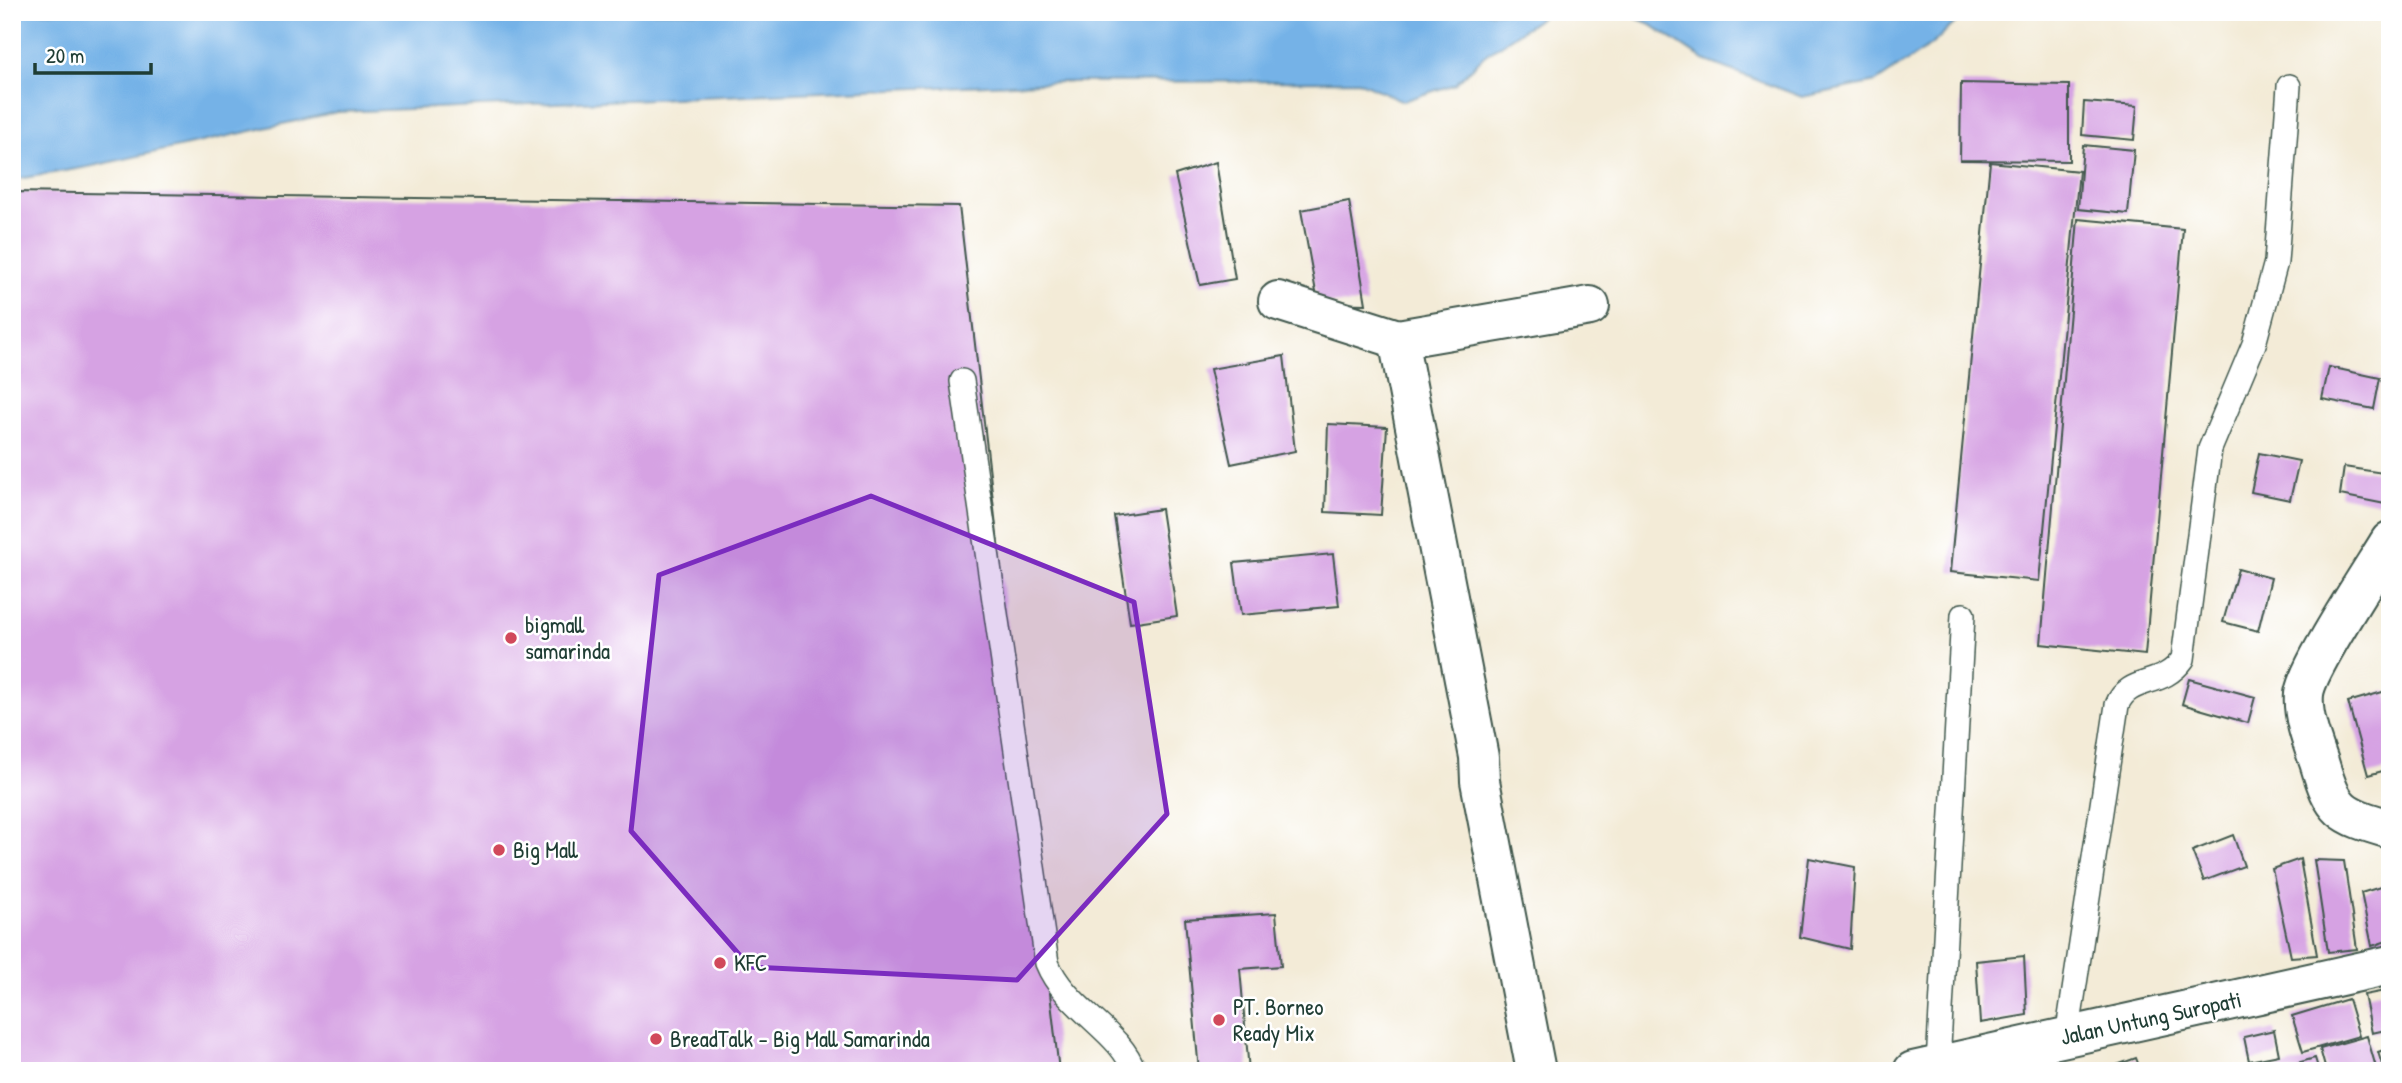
<svg xmlns="http://www.w3.org/2000/svg" width="2402" height="1083" viewBox="0 0 2402 1083" font-family="'Patrick Hand',sans-serif">
	<style>
		.water { fill: #74b2e7; stroke: #4a788e; stroke-width: 2 }
		.building { fill: #d6a2e3 }
		.lines { fill: none; stroke-linecap: round; stroke-linejoin: round }
		.lane-casing { stroke: #3f574c; stroke-width: 26 }
		.street-casing { stroke: #3f574c; stroke-width: 42 }
		.secondary-casing { stroke: #3f574c; stroke-width: 42 }
		.lane { stroke: #fff; stroke-width: 23 }
		.street { stroke: #fff; stroke-width: 38 }
		.secondary { stroke: #fff; stroke-width: 38 }
		.marked { fill: #7b2cbf; fill-opacity: 0.2; stroke: #7b2cbf; stroke-width: 5; stroke-linejoin: round }
		.poi-dot { fill: #d1495b; stroke: #fff; stroke-width: 2.5 }
		.labels { text-anchor: middle; stroke-width: 5; stroke-linejoin: round; paint-order: stroke }
		.poi-label { font-size: 23px; fill: #1f3d34; stroke: #fff; text-anchor: start }
		.street-label { font-size: 23px; fill: #1f3d34; stroke: #fff }
	</style>
	<rect width="100%" height="100%" fill="#fff"/>
	<filter id="ink" filterUnits="userSpaceOnUse"><feTurbulence type="fractalNoise" baseFrequency=".0143" numOctaves="2"/><feDisplacementMap in="SourceGraphic" scale="14" xChannelSelector="R" yChannelSelector="G"/><feConvolveMatrix kernelMatrix="1 2 1 2 8 2 1 2 1" color-interpolation-filters="sRGB"/></filter>
	<filter id="wash" filterUnits="userSpaceOnUse"><feTurbulence type="fractalNoise" baseFrequency=".00686" numOctaves="4" result="noise"/><feDisplacementMap in="SourceGraphic" scale="28" xChannelSelector="R" yChannelSelector="G"/><feGaussianBlur stdDeviation="1.57" result="paint"/><feColorMatrix in="noise" values="0 0 0 0 0 0 0 0 0 0 0 0 0 0 0 0 0 1.4 0 .05"/><feComposite in="paint" operator="in"/></filter>
	<g filter="url(#wash)">
		<rect width="100%" height="100%" fill="#f3ebd7"/>
		<g class="water">
			<path d="M12,12H1549L1484,56L1455,84L1403,101L1358,81L1063,82L337,112L88,167L12,180Z"/>
			<path d="M1621,12H1967L1931,45L1876,82L1802,97L1704,60L1648,23Z"/>
		</g>
		<g id="blocks">
			<g class="building">
				<path d="M1961,83L2069,85V161L1960,160Z"/>
				<path d="M2084,102L2137,106L2134,140L2082,135Z"/>
				<path d="M2083,145L2134,150L2128,214L2078,209Z"/>
				<path d="M1216,162L1235,279L1200,285L1175,175Z"/>
				<path d="M1990,162L2079,171L2039,581L1950,572Z"/>
				<path d="M12,192L959,206L1059,1071H12Z"/>
				<path d="M1349,201L1366,304L1318,303L1301,210Z"/>
				<path d="M2078,219L2183,229L2145,655L2041,644Z"/>
				<path d="M1284,356L1295,451L1231,464L1210,369Z"/>
				<path d="M2329,367L2380,378L2374,409L2322,399Z"/>
				<path d="M1328,424L1387,427L1381,515L1325,512Z"/>
				<path d="M2259,453L2299,461L2290,500L2251,492Z"/>
				<path d="M2344,467L2390,474V505L2340,495Z"/>
				<path d="M1161,509L1177,616L1130,623L1114,516Z"/>
				<path d="M1333,554L1339,606L1241,615L1234,563Z"/>
				<path d="M2238,569L2271,578L2258,631L2223,622Z"/>
				<path d="M2189,679L2255,697L2248,723L2182,704Z"/>
				<path d="M2386,691L2390,703V769L2368,775L2348,702Z"/>
				<path d="M2233,835L2244,866L2204,881L2192,851Z"/>
				<path d="M1809,858L1855,867L1850,949L1800,937Z"/>
				<path d="M2300,859L2317,955L2291,957L2272,869Z"/>
				<path d="M2314,860L2344,861L2357,949L2328,952Z"/>
				<path d="M2390,884V940L2372,946L2361,893Z"/>
				<path d="M1276,913L1281,966L1240,969L1249,1071H1199L1185,919Z"/>
				<path d="M2024,956L2027,1015L1980,1023L1976,961Z"/>
				<path d="M2390,990V1029L2372,1033L2364,995Z"/>
				<path d="M2348,999L2359,1036L2303,1052L2292,1016Z"/>
				<path d="M2274,1030L2279,1055L2249,1061L2244,1037Z"/>
				<path d="M2367,1036L2377,1071H2326L2320,1049Z"/>
				<path d="M2390,1048V1071H2384L2378,1052Z"/>
				<path d="M2136,1058L2141,1071H2103V1070Z"/>
				<path d="M2315,1058L2319,1071H2272V1070Z"/>
			</g>
		</g>
	</g>
	<g filter="url(#ink)">
		<use href="#blocks" fill-opacity="0" stroke="#3f574c" stroke-width="2"/>
		<g class="lines">
			<defs>
				<g id="lane">
					<path d="M962,381L1047,963C1065,1008 1122,1032 1134,1071"/>
					<path d="M2067,1037L2117,705C2129,675 2162,689 2183,659L2210,449L2254,344L2276,262L2289,86"/>
					<path d="M1938,1064L1963,615"/>
				</g>
				<g id="street">
					<path d="M1278,301L1398,339L1590,306"/>
					<path d="M1398,339L1479,757L1480,781L1536,1071"/>
					<path d="M2390,541C2373,569 2307,668 2304,694C2302,716 2312,742 2319,762C2334,812 2339,814 2390,829"/>
				</g>
				<path id="secondary" d="M1913,1071L2390,965"/>
			</defs>
			<use href="#lane" class="lane-casing"/>
			<use href="#street" class="street-casing"/>
			<use href="#secondary" class="secondary-casing"/>
			<use href="#lane" class="lane"/>
			<use href="#street" class="street"/>
			<use href="#secondary" class="secondary"/>
		</g>
	</g>
	<path class="marked" d="M871,496L1134,602L1167,814L1017,980L750,967L631,831L659,575Z"/>
	<g class="poi-dot">
		<circle cx="511" cy="638" r="7"/>
		<circle cx="499" cy="850" r="7"/>
		<circle cx="720" cy="963" r="7"/>
		<circle cx="1219" cy="1020" r="7"/>
		<circle cx="656" cy="1039" r="7"/>
	</g>
	<g class="labels">
		<g class="poi-label">
			<text x="525" y="633">bigmall<tspan x="525" dy="26">samarinda</tspan></text>
			<text x="513" y="858">Big Mall</text>
			<text x="734" y="971">KFC</text>
			<text x="1233" y="1015">PT. Borneo<tspan x="1233" dy="26">Ready Mix</tspan></text>
			<text x="670" y="1047">BreadTalk - Big Mall Samarinda</text>
		</g>
		<g class="street-label">
			<text transform="translate(2151 1018) rotate(-12)" y="8">Jalan Untung Suropati</text>
		</g>
	</g>
	<rect width="2402" height="1083" fill="none" stroke="#fff" stroke-width="42"/>
	<path d="M35 63v10h116v-10" fill="none" stroke="#1f3d34" stroke-width="3.5"/>
	<text x="46" y="63" font-size="21" fill="#1f3d34" stroke="#ffffff" stroke-width="5" paint-order="stroke">20 m</text>
</svg>
